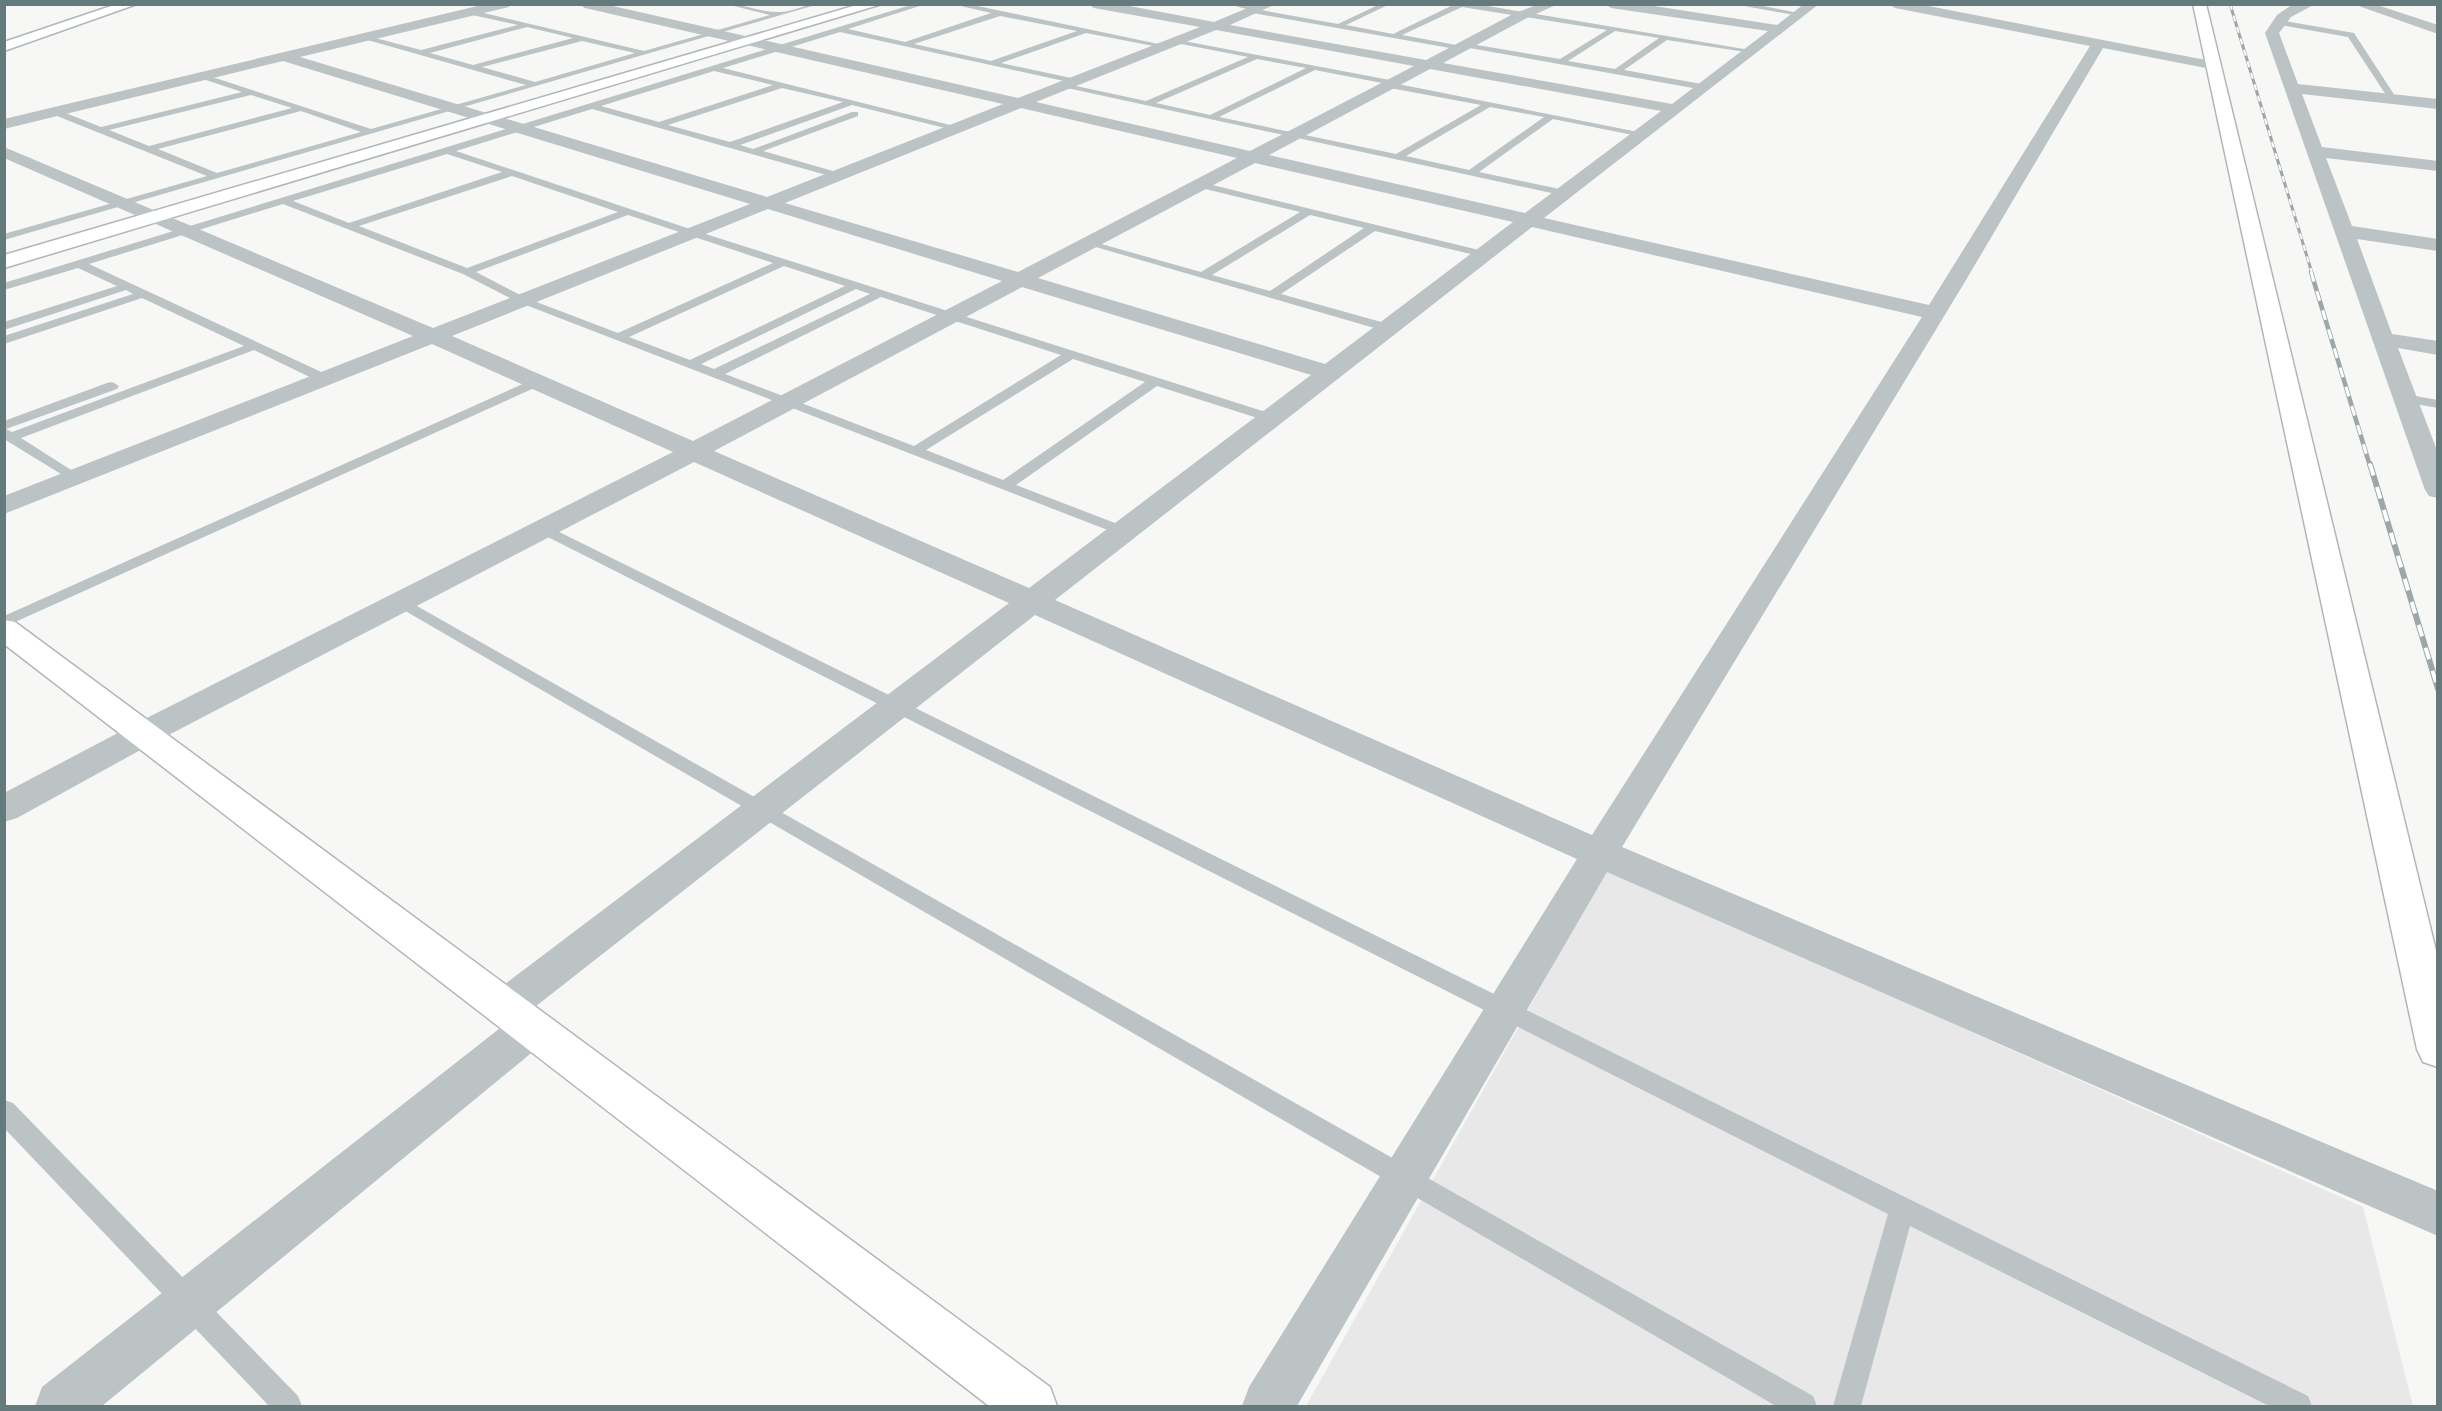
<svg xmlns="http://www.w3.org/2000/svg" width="2442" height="1411" viewBox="0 0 2442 1411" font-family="Montserrat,sans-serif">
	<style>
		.built { fill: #e8e8e8 }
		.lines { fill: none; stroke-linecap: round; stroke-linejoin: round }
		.secondary-casing { stroke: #afb7b9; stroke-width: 3 }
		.lane { fill: #bcc3c4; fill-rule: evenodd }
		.street { fill: #bcc3c4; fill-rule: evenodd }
		.secondary { fill: #fff; fill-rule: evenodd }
		.rail-far2-casing { stroke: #9da7a9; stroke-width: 3 }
		.rail-far1-casing { stroke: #9da7a9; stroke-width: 4.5 }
		.rail-casing { stroke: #9da7a9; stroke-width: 6 }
		.rail-far2 { stroke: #fff; stroke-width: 2; stroke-dasharray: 6; stroke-linecap: butt }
		.rail-far1 { stroke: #fff; stroke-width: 3; stroke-dasharray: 10; stroke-linecap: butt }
		.rail { stroke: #fff; stroke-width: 4; stroke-dasharray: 12; stroke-linecap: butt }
	</style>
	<rect width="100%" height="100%" fill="#f7f7f5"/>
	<path class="built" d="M1607,869L2363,1207L2413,1406H1306Z"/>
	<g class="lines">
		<defs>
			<g id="secondary">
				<path d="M117,4H137L4,51V42Z"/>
				<path d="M860,4H882L4,268V255Z"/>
				<path d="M2193,4H2206L2438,959V1067L2423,1062L2417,1049Z"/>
				<path d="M4,620L15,622L1050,1387L1057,1406H989L4,644Z"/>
			</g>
		</defs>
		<use href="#secondary" class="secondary-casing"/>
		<g class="lane">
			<path d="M726,4C744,4 760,12 777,12C791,13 805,4 819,4L4,240V234L207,176L52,114V110H58L101,127L242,92L200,78L199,76L203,74L371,129L526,85L364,39V35L421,50L518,25L468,14L471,10L644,51L770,15ZM527,27L573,38L473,65L430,53ZM582,41L635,53L535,82L482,67ZM251,95L292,108L149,146L109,130ZM301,111L361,132L217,173L158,149Z"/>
			<path d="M914,4H926L848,29L905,42L991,13L952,4H968L1168,46L1164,48L1086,33L1001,63L1076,79L1077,81L1073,83L840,32L723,68L962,128L957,131L852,105L740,145L753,149L852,112H858V116L763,151L840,173L842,175L837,178L592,109L456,151L696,231L1275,415L1277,418L1275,421L1270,422L1157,386L1016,485L1128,528L1131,531L1128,534H1118L518,302L463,274L283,204L89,264L330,376L331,379L330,382H320L254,350L21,438L79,475L81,478L74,482L4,439V421L107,383L112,382L119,386L117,389L6,429L12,432L244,346L142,298L4,344V336L133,294L126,290L4,330V322L117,286L78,268L4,290V283ZM1000,16L1077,31L991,61L914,44ZM714,71L773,85L659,122L601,106ZM782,88L843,102L730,142L668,125ZM447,154L502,172L349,223L293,201ZM512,176L618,212L467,268L359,226ZM628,215L773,263L618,333L526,298L476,272ZM784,266L845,286L690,360L629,337ZM856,289L870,294L714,369L701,364ZM881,297L1061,355L914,446L725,374ZM1073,359L1145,382L1003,480L926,450Z"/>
			<path d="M1228,4L1261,7V10L1338,24L1380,4H1390L1346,25L1393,34L1455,4H1476L1756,51L1752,53L1667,40L1624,70L1707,85L1708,87L1704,90L1464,47L1461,50L1253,13L1250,10ZM1462,7L1607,30L1560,59L1465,43L1462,46L1402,35ZM1615,31L1659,38L1615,69L1568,61Z"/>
			<path d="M1733,4H1753L1804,14L1800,16Z"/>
			<path d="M2278,20L2354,33L2397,99L2390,101L2348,37L2275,24Z"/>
			<path d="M1173,39L1395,81L1398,84L1648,134L1643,137L1553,119L1479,172L1569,191V195L1565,196L1058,86L1062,83L1146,101L1248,57L1176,43L1172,41ZM1257,59L1306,68L1210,115L1156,103ZM1315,70L1387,84L1390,88L1481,105L1396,154L1219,117ZM1490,107L1544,117L1469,170L1406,156Z"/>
			<path d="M1200,182L1487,252L1488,254L1483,257L1375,231L1281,294L1392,325L1394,328L1388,332L1082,243L1087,240L1201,272L1300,212L1197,187V183ZM1310,215L1364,228L1270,291L1212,275Z"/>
			<path d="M536,378L542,382L541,385L4,627V616Z"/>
			<path d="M2404,394L2438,400V408L2399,401L2397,398L2399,395Z"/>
			<path d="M543,524L2308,1396L2312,1406H2269L1910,1226L1861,1406H1833L1888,1214L538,532L535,529Z"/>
			<path d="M401,597L1813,1396L1817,1406H1776L395,605L393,602L395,599Z"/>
			<path d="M4,1100L13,1103L298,1396L302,1406H269L4,1128Z"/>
		</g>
		<g class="street">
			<path d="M486,4H510L509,7L300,57L767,197L1003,104L585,8L579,4H604L1018,98L1200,27L1094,8L1088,4H1119L1214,22L1257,4H1276L1230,25L1426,60L1515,13L1539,4H1558L1525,19L1443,63L1672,104L1768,31L1611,8L1605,4H1641L1777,25L1804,4H1819L1544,218L1929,305L2090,46L1895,8L1889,4H1918L2216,62L2218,65L2216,68L2211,69L2103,48L1963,285L1622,847L2438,1191V1236L1607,872L1297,1406H1242L1249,1387L1577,859L1035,615L531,1010L546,1015L552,1028L546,1041L102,1406H35L42,1387L504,1025L489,1020L483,1008L489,996L1009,603L694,462L155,742L17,818L4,822V793L131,726L673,452L432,344L4,514V496L413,336L4,158V147L433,328L750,204L283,61L4,129V119ZM1216,30L1414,66L1250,151L1036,102ZM1430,69L1661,111L1525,213L1269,155ZM1021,108L1237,158L1018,272L785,203ZM1255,163L1513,222L1325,364L1038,278ZM768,209L1002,281L693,441L452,336ZM1532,227L1922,317L1592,835L1055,600ZM1022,287L1311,375L1029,588L714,451Z"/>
			<path d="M2293,4H2315L2291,17L2279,33L2298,84L2438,99V109L2302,94L2322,147L2438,161V171L2326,158L2352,226L2438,239V251L2357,239L2392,334L2438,341V355L2398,348L2438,453V498L2429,496L2425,490L2265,33L2277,15Z"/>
			<path d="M2353,4H2374L2438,25V34Z"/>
		</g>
		<use href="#secondary" class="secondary"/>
		<defs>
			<path id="rail-far2" d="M2230,4L2312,273"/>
			<path id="rail-far1" d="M2311,272L2370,466"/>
			<path id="rail" d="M2370,464L2438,689"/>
		</defs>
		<use href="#rail-far2" class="rail-far2-casing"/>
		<use href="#rail-far1" class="rail-far1-casing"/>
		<use href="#rail" class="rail-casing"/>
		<use href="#rail-far2" class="rail-far2"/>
		<use href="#rail-far1" class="rail-far1"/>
		<use href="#rail" class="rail"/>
	</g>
	<rect width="2442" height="1411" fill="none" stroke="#657a7d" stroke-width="12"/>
</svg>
